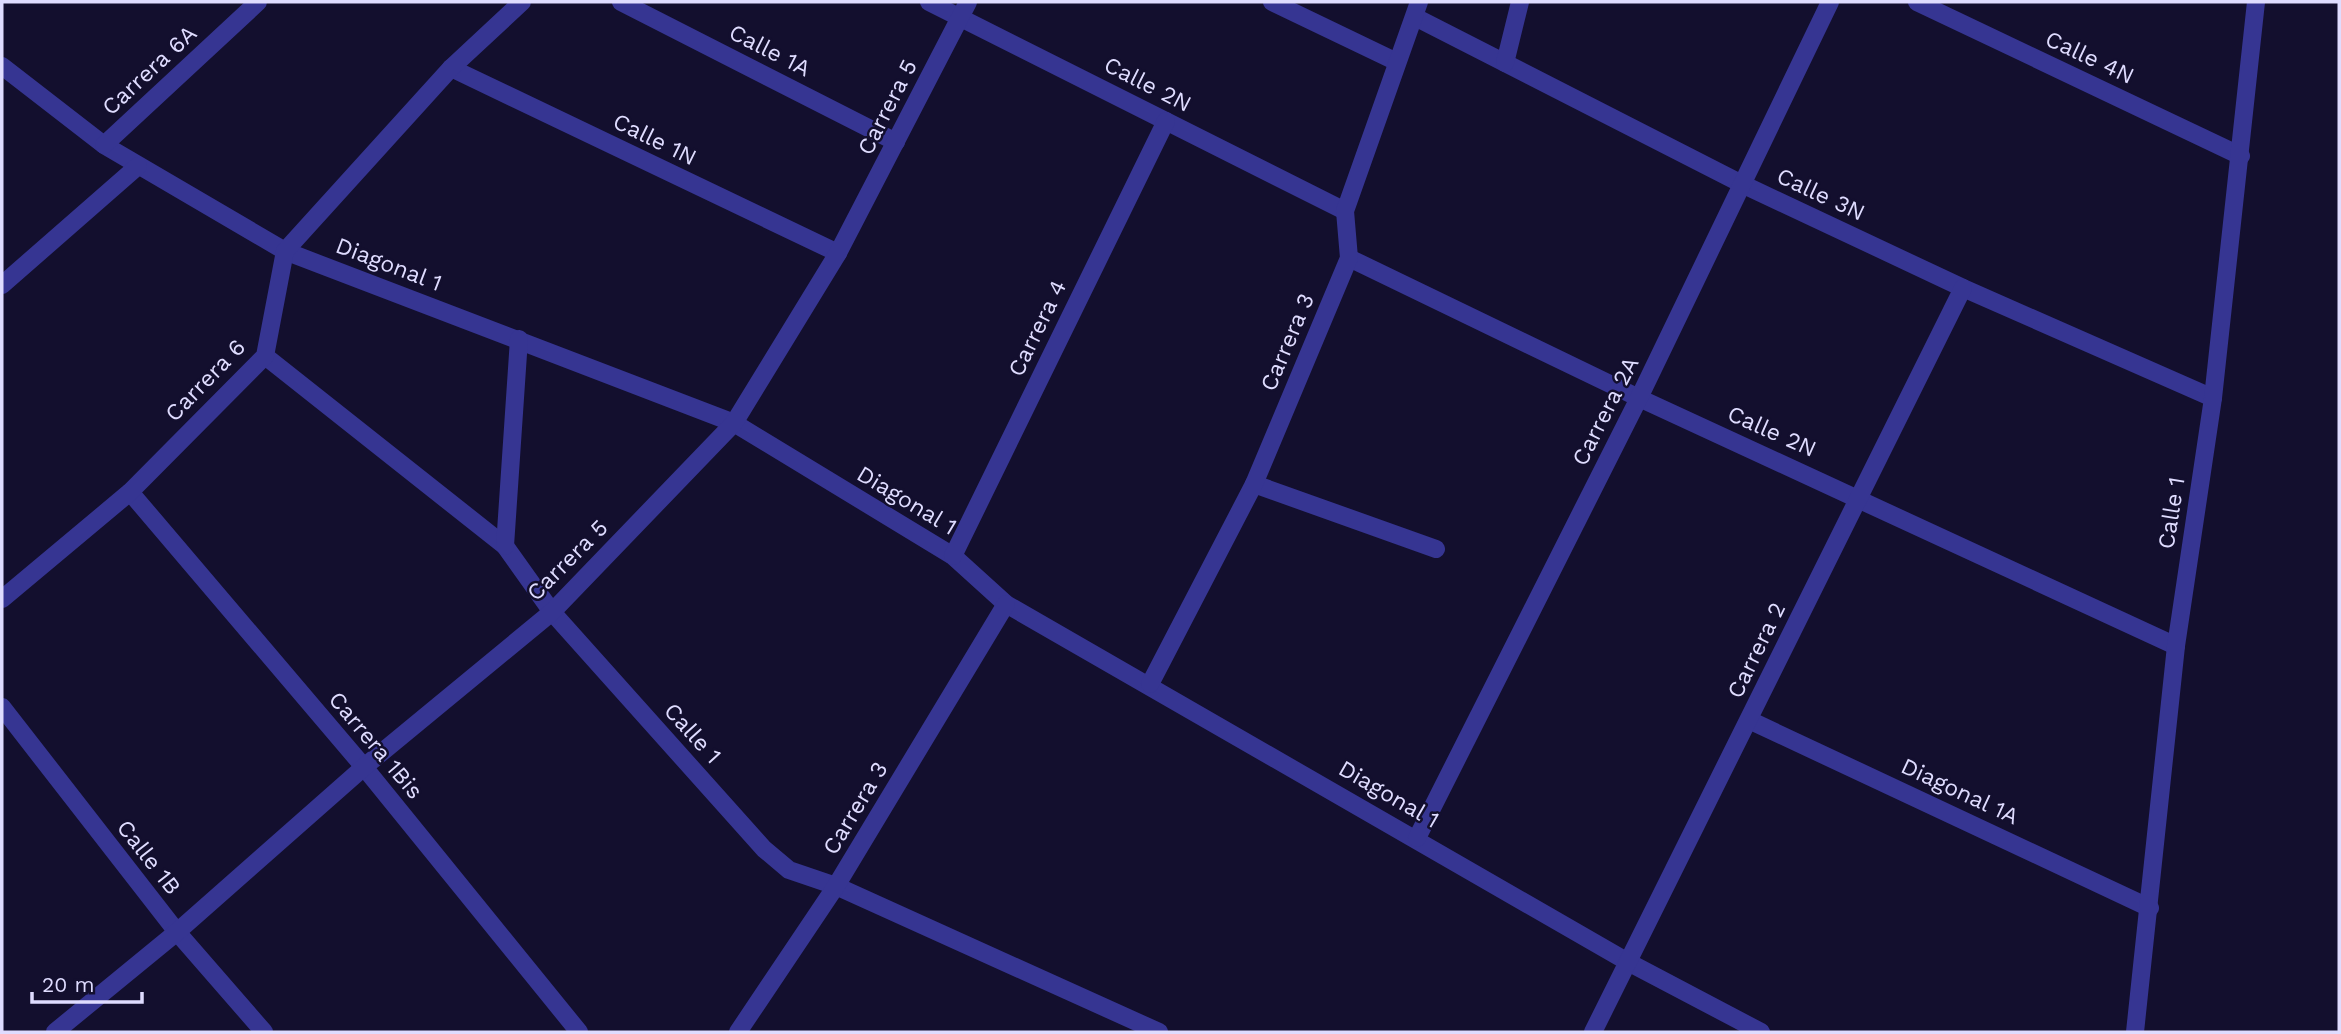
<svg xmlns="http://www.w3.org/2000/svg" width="2341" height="1034" viewBox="0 0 2341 1034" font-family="'Work Sans',sans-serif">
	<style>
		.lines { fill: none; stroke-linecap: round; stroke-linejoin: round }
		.street { stroke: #363592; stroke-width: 18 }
		.labels { text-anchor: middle; stroke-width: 5; stroke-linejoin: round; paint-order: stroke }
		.street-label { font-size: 23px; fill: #dfdcff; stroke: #130f2e }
	</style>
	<rect width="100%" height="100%" fill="#130f2e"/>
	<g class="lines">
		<g class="street">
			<path d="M621,2L896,142"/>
			<path d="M929,2L1345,211"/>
			<path d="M1272,2L1397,62"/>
			<path d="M1917,2L2241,156"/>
			<path d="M1415,17L1744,185L1963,288L2213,398"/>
			<path d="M1505,63L1520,2"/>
			<path d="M2,66L104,145L285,251L734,423L953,556L1006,604L1628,962L1761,1032"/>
			<path d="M451,68L838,253"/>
			<path d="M104,145L258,2"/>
			<path d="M1349,258L1639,398L2176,646"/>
			<path d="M2,285L138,166"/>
			<path d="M265,356L505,546L552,612L764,849L789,870L836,886L1159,1032"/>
			<path d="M1254,484L1436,549"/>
			<path d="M130,492L364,767L579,1032"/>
			<path d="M505,546L519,339"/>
			<path d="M953,556L1166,121"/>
			<path d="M2,599L130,492L265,356L285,251L451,68L522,2"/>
			<path d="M1150,684L1254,484L1349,258L1345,211L1419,2"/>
			<path d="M2,707L177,932L264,1032"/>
			<path d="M1749,720L2150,908"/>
			<path d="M1417,838L1639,398L1830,2"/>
			<path d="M55,1032L177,932L364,767L552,612L734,423L838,253L968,2"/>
			<path d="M738,1032L836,886L1006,604"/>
			<path d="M1593,1032L1963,288"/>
			<path d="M2135,1032L2176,646L2213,398L2256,2"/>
		</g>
	</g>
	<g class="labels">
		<g class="street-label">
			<text transform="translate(770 50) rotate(27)" y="8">Calle 1A</text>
			<text transform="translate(2090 57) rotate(25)" y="8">Calle 4N</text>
			<text transform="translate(149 70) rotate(-43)" y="8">Carrera 6A</text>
			<text transform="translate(1148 84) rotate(27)" y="8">Calle 2N</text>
			<text transform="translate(887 107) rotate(-63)" y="8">Carrera 5</text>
			<text transform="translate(655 139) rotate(26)" y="8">Calle 1N</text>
			<text transform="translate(1821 194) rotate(25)" y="8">Calle 3N</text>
			<text transform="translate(389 264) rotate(21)" y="8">Diagonal 1</text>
			<text transform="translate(1037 328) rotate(-64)" y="8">Carrera 4</text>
			<text transform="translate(1287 342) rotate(-67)" y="8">Carrera 3</text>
			<text transform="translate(205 380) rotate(-46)" y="8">Carrera 6</text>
			<text transform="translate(1605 411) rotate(-63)" y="8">Carrera 2A</text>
			<text transform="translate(1772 431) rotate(24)" y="8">Calle 2N</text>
			<text transform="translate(907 500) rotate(31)" y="8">Diagonal 1</text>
			<text transform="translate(2171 513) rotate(-81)" y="8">Calle 1</text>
			<text transform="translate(567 560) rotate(-45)" y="8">Carrera 5</text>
			<text transform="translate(1756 650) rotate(-64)" y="8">Carrera 2</text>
			<text transform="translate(693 733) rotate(48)" y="8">Calle 1</text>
			<text transform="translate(376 745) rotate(50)" y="8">Carrera 1Bis</text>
			<text transform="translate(1960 791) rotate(25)" y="8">Diagonal 1A</text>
			<text transform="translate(1389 794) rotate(30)" y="8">Diagonal 1</text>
			<text transform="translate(855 808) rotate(-59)" y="8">Carrera 3</text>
			<text transform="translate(149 857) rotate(52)" y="8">Calle 1B</text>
		</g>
	</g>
	<rect width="2341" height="1034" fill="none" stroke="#dfdcff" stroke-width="7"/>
	<path d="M32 992v10h110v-10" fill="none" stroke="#dfdcff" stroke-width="3.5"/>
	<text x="42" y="992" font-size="21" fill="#dfdcff" stroke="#130f2e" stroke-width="5" paint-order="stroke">20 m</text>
</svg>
